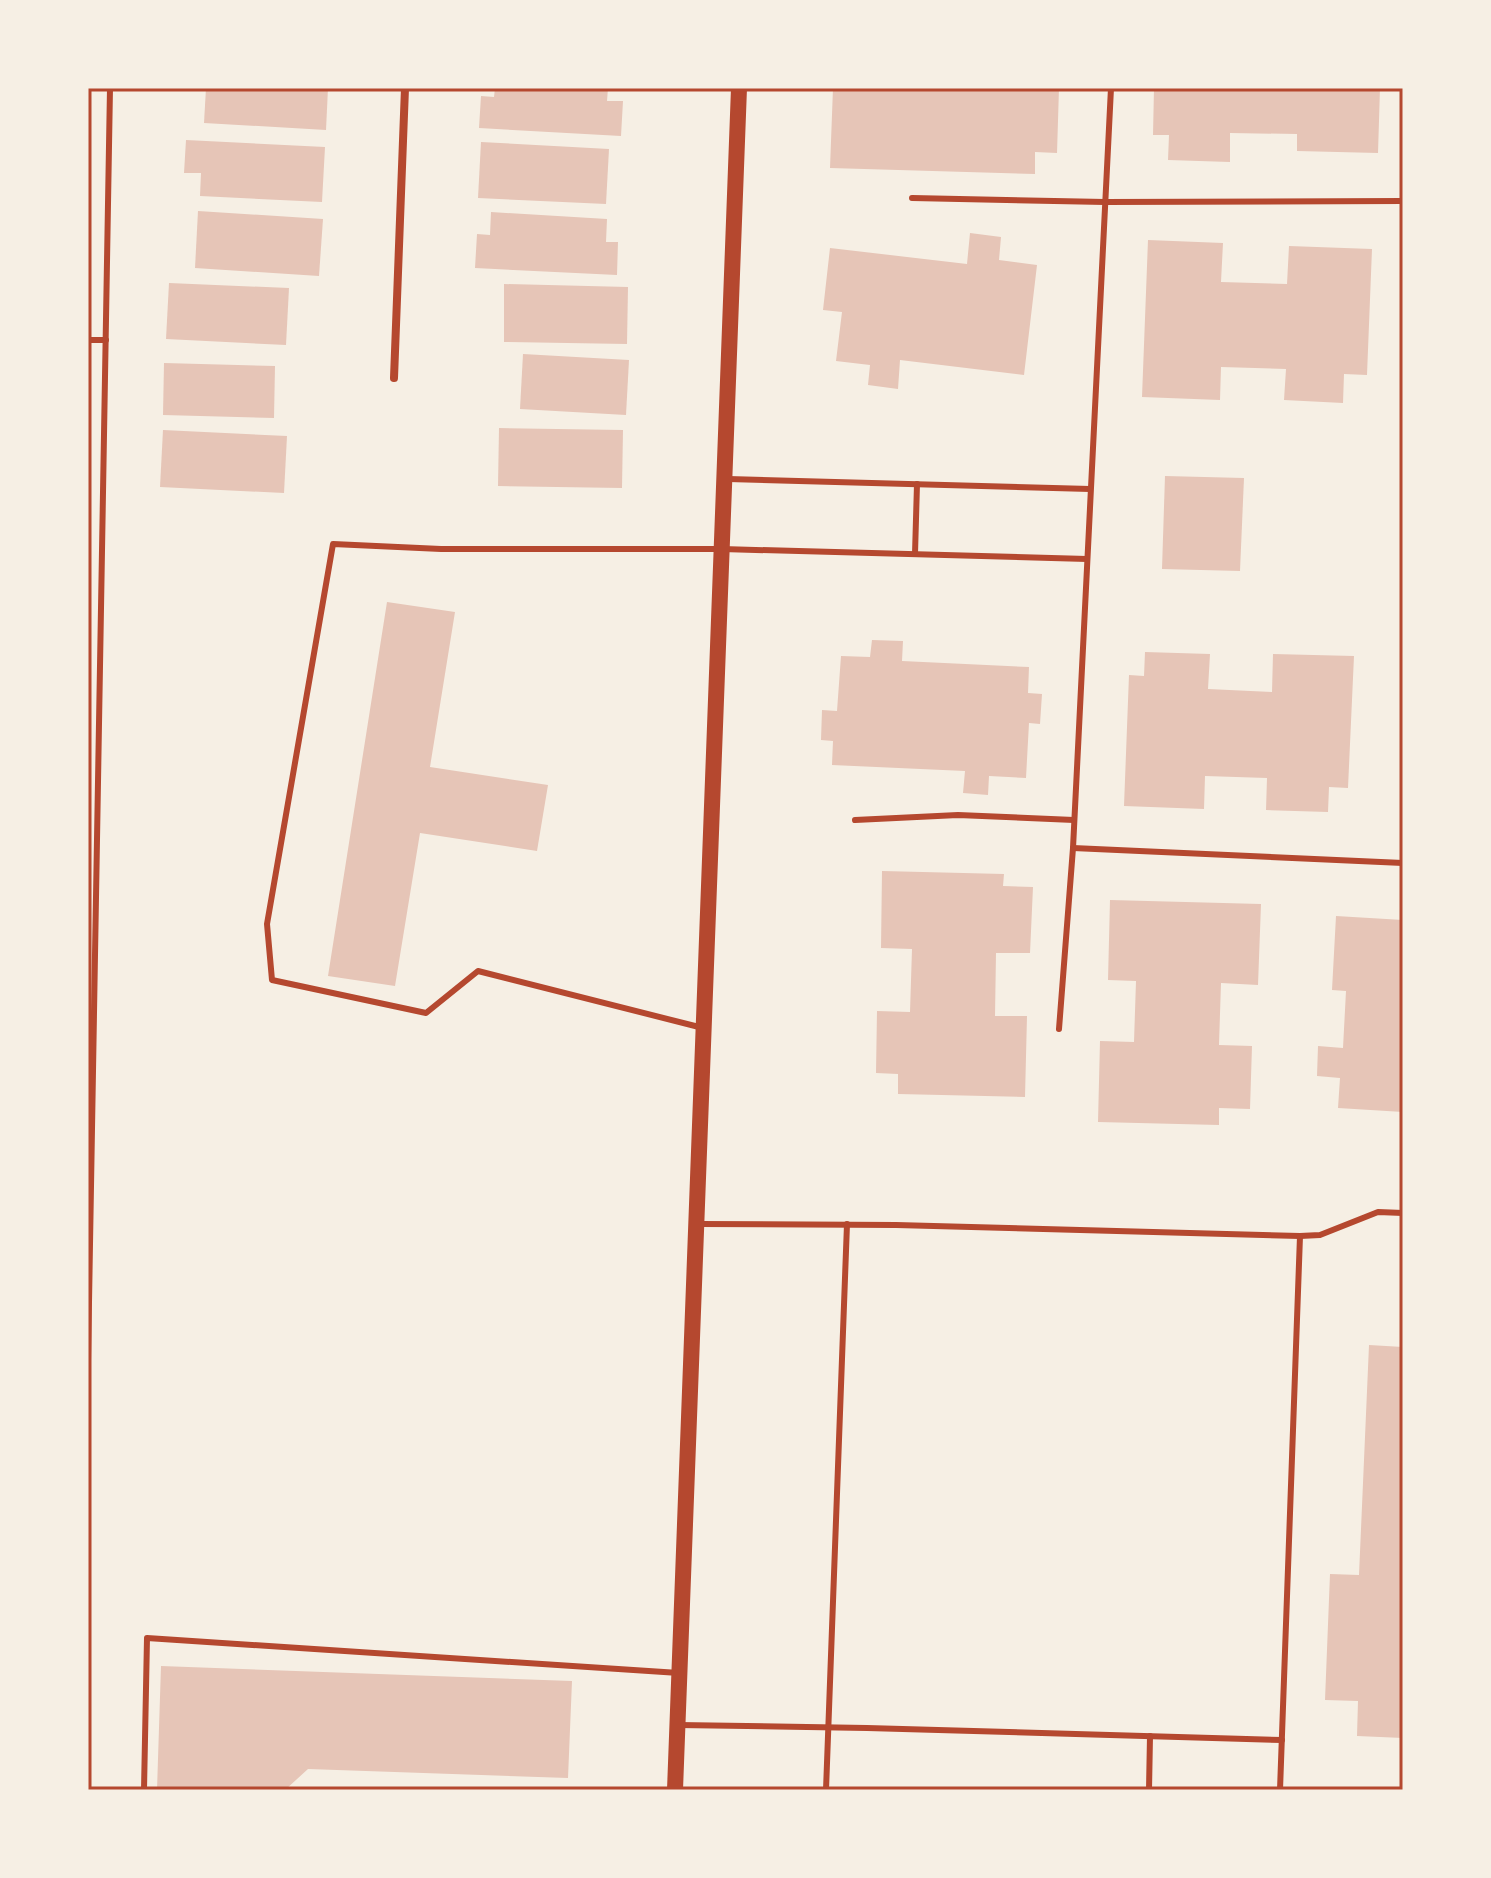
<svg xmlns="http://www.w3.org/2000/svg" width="1491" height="1878" viewBox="0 0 1491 1878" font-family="Manrope,sans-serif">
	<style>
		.building { fill: #e6c5b7 }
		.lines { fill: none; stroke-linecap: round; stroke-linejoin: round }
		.service { stroke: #b5482f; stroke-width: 6 }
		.minor { stroke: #b5482f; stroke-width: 8 }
		.secondary { stroke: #b5482f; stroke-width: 16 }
		.neatline { fill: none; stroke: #b5482f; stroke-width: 3 }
	</style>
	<rect width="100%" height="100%" fill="#f6efe4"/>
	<g class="building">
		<path d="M206,88H328L326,130L204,123Z"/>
		<path d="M495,88H608L607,101H623L621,136L479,128L481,96L494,97Z"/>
		<path d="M833,88H1059L1057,153L1035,152V174L830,168Z"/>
		<path d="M1154,88H1380L1378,153L1297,151V134L1230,133V162L1168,160L1169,135H1153Z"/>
		<path d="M186,140L325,147L322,202L200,196L201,173H184Z"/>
		<path d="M481,142L609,149L606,204L478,198Z"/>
		<path d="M198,211L323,219L319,276L195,268Z"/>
		<path d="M491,212L607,219L606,242H618L617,275L475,268L477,234L490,235Z"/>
		<path d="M970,233L1001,237L999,260L1037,265L1024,375L900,360L898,389L868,385L870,365L836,361L842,312L823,310L830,248L967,264Z"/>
		<path d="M1148,240L1223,243L1221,282L1287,284L1289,246L1372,249L1367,375L1344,374L1343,403L1284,400L1286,369L1221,367L1220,400L1142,397Z"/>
		<path d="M169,283L289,288L286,345L166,339Z"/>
		<path d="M504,284L628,287L627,344L504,342Z"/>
		<path d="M523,354L629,360L626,415L520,409Z"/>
		<path d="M164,363L275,366L274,418L163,415Z"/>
		<path d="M499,428L623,430L622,488L498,486Z"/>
		<path d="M163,430L287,436L284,493L160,487Z"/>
		<path d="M1165,476L1244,478L1240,571L1162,569Z"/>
		<path d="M387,602L455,612L430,767L548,785L537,851L420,833L395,986L328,976Z"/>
		<path d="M872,640L903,641L902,661L1029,667L1028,693L1042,694L1040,724L1029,723L1026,778L989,776L988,795L963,793L965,771L832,765L833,741L821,740L822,710L837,711L841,656L870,657Z"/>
		<path d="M1145,652L1210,654L1208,689L1272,692L1273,654L1354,656L1348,788L1329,787L1328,812L1266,810L1267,778L1205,776L1204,809L1124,806L1129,675L1144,676Z"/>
		<path d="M882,871L1004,874L1003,886L1033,887L1030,953H996L995,1016H1027L1025,1097L898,1094V1074L876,1073L877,1011L910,1012L912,949L881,948Z"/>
		<path d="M1110,900L1261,904L1258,985L1221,983L1219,1045L1252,1046L1250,1109L1219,1108V1125L1098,1122L1100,1041L1134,1042L1136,981L1108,980Z"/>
		<path d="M1336,916L1403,920V1112L1338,1108L1340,1078L1317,1076L1318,1046L1343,1048L1346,991L1332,990Z"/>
		<path d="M1369,1345L1403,1347V1738L1357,1736L1358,1701L1325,1700L1330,1574L1359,1575Z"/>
		<path d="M161,1666L572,1681L568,1778L308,1769L285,1790H157Z"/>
	</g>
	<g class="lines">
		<g class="service">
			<path d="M912,198L1105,202L1403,201"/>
			<path d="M88,340H106"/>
			<path d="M728,479L1090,489"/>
			<path d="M915,554L917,484"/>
			<path d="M855,820L958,815L1074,820"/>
			<path d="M1073,848L1403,863"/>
			<path d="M703,1028L478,971L426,1013L272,980L267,924L333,544L441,549H722L1087,559"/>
			<path d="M1059,1029L1073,848L1111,88"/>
			<path d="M699,1224L896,1225L1300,1236L1320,1235L1378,1212L1403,1213"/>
			<path d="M88,1360L110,88"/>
			<path d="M678,1725L867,1728L1282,1740"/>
			<path d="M144,1790L147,1638L679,1673"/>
			<path d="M826,1790L847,1224"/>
			<path d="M1149,1790L1150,1736"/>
			<path d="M1280,1790L1300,1236"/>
		</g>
		<path class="minor" d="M394,378L405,88"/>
		<path class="secondary" d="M675,1790L739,88"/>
	</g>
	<rect width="1491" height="1878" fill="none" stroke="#f6efe4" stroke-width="180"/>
	<rect x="90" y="90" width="1311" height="1698" class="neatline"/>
</svg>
